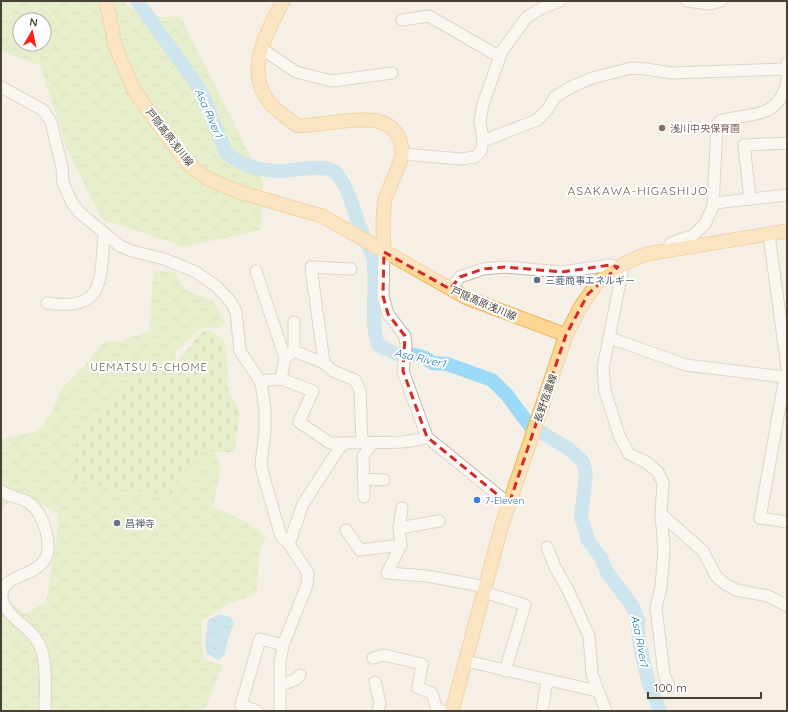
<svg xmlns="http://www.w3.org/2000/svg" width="788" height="712" viewBox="0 0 788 712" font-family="Quicksand,'Noto Sans JP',sans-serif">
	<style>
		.forest { fill: url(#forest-crowns); fill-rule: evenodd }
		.cemetery { fill: url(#cemetery-stones) }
		.water { fill: url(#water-ripples) }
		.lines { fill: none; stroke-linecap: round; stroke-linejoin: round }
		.river { stroke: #9ddaf7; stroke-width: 14 }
		.minor-casing { stroke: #c1b6a8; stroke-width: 13 }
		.major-casing { stroke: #eeb45a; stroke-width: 15 }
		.minor { stroke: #fff; stroke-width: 11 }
		.major { stroke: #ffd795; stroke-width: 13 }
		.marked { fill: none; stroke: #d62828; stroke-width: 3; stroke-dasharray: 8 5; stroke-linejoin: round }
		.education-dot { fill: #8d6e63; stroke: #fff; stroke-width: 1.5 }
		.service-dot { fill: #5c6f8a; stroke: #fff; stroke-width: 1.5 }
		.shop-dot { fill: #3f7fe0; stroke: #fff; stroke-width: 1.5 }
		.worship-dot { fill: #6b7280; stroke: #fff; stroke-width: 1.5 }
		.labels { text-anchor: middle; stroke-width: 4; stroke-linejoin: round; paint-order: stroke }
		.education-label { font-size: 10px; fill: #785e54; stroke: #fff; text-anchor: start }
		.street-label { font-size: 10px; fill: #483f35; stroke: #fff }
		.service-label { font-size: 10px; fill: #4e5e75; stroke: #fff; text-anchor: start }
		.shop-label { font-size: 10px; fill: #366cbe; stroke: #fff; text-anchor: start }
		.worship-label { font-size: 10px; fill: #5b616d; stroke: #fff; text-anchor: start }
		.water-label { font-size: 11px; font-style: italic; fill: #2179a4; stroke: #fff }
		.neighbourhood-label { font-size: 11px; letter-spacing: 1px; fill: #6c5c4b; stroke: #fff }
		.quarter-label { font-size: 12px; letter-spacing: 1px; fill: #6c5c4b; stroke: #fff }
	</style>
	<defs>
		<pattern id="forest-crowns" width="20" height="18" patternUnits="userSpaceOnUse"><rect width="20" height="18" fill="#d5edab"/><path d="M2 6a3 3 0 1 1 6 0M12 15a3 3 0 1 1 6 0" fill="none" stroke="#b8cc94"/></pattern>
		<pattern id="cemetery-stones" width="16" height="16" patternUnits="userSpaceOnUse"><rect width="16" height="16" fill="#d5edab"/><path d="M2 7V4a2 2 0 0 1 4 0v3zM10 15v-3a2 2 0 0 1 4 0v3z" fill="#b8cc94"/></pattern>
		<pattern id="water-ripples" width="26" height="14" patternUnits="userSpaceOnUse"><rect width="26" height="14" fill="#9ddaf7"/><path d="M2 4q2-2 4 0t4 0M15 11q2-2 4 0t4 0" fill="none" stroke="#89bcd4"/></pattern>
	</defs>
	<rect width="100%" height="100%" fill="#f5efe6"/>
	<g class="forest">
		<path d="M1,1H123L140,16L181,17L263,182L261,230L184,247L102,219L68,151L40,65L1,51ZM20,20H44V44H20Z"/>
		<path d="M153,271L175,272L184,289L213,301L225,322L219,328L203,327L176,351L175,370L192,402L221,467L213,506L248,523L266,536L259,552L257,593L231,603L201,621L203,659L223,665L205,709L206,711H1V595L25,614L46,602L57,537L58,514L22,492L1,509V439L37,432L51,414L62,388L90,360L103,342L121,341L150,331Z"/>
	</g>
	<path class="cemetery" d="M212,330L225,342L227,361L228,390L240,413L234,452H216L205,449L175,482L171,496L74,482L77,438L134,377H154L172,368L202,332Z"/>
	<path class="water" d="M219,614L230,617L234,623L228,639L225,654L219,660L207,654L205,647L208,620Z"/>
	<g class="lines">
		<path class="river" d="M137,1L190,75L203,95L226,153C240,165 262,171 280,171C294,171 328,162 337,174C349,189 353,208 359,225C363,235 368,245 373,256C378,285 369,316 378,345L397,354L415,355L425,358L433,363L447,364L492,380L507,395L530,426L568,448L583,462L586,473L581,517L584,526L588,540L601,558L607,572L633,607L638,620L639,641L648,681L660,711"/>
		<defs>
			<g id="minor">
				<path d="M687,1L710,4L721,1"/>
				<path d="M402,20L429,16L500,57"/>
				<path d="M262,49L296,72L332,81L392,73"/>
				<path d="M1,87L43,110L51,122L62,167L63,183L72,203L79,212L120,246L132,251L164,259L196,272L216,286L231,302L236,312L240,351L260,381L262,388L265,410V431L261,464L264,478L281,536L289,544L308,573L307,585L283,645L280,662V711"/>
				<path d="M483,141L537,120L547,110L555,97L571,87L592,78L616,72L631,68L646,69L672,73L787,69"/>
				<path d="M402,154L461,159L475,157L481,151L483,141L480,121L483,104L502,51L527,17L542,8L560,1"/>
				<path d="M750,199L744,145L787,143"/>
				<path d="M714,203L787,195"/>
				<path d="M769,235L787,367"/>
				<path d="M668,250L671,243L692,236L705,224L713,206L717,126L720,121C749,112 778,121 787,82C788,76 787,69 787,63"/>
				<path d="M384,252L383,296L388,314L405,336L406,346L403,371L427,437L509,504"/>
				<path d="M256,271L285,358L281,379L260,381"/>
				<path d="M450,289L460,277L483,269L505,267L562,272L610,265L618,267L622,272L603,368L605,391L619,435L629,454L646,462L658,472L663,483L661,514L664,549L661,587L656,608L664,674L669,687"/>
				<path d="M47,303C106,312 100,279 104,235"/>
				<path d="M610,338L686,365L785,377L787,372"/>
				<path d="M294,351V322"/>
				<path d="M285,358L294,351L324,363L333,371L355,380L360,390L362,442"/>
				<path d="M324,363L311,267L351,269"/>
				<path d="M785,377L760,518L787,522"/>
				<path d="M281,379L313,391L299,422L330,443H346"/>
				<path d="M363,479L384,480"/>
				<path d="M1,491C9,497 21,497 29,503C38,509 43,520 46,531C60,585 0,565 2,598C5,616 29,626 38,642C48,658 45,692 45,711"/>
				<path d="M364,497L363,456L373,443"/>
				<path d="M402,508L399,528L401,545L387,573L427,576L486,587"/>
				<path d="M661,514L703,551L716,576L725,584L736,590L768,596L787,606"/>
				<path d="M399,528L439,521"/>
				<path d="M346,530L360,550L401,545"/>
				<path d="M289,544L303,504L340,447L346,443C374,441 400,446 427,437"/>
				<path d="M547,547L555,567L568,590L589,636L592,674L606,711"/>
				<path d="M484,592L525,605L505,671"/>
				<path d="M373,658L384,655L422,664L418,688L432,693L437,710L442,711"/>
				<path d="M466,661L597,691"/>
				<path d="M375,682L380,703L378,711"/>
				<path d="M280,685L295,680L300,675"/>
				<path d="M257,711L241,705L260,639L283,645"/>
				<path d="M542,711L547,681"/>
			</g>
			<g id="major">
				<path d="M106,1L115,46L134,90L165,134L188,164L208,179L239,192L322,216L467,298L566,335"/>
				<path d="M283,1C267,32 244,70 269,102C277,112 288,118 298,126C322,125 354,117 377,121C393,124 403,138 402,154C401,165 389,186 385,200C382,217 383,234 384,252"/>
				<path d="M452,711L501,528L566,335L581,306L598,282L627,262L646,254L787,231"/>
			</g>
		</defs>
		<use href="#minor" class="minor-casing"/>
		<use href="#major" class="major-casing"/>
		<use href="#minor" class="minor"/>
		<use href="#major" class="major"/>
	</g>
	<path d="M0 0H788V712H0ZM384,252L450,289L460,277L483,269L505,267L562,272L610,265L618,267L588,294L566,335L509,504L427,437L403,371L405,336L388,314L383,296Z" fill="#f5efe6" fill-opacity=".55" fill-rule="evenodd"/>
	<path class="marked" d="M384,252L450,289L460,277L483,269L505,267L562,272L610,265L618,267L588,294L566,335L509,504L427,437L403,371L405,336L388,314L383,296Z"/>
	<circle class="education-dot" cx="662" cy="128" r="4"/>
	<circle class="service-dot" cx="537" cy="280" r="4"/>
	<circle class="shop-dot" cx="477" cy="500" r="4"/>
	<circle class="worship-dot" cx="117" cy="523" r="4"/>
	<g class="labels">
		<g class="education-label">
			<text x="670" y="132">浅川中央保育園</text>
		</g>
		<g class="street-label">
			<text transform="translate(170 137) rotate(52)" y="4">戸隠高原浅川線</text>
			<text transform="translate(484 303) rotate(23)" y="4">戸隠高原浅川線</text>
			<text transform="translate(545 398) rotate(-71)" y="4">長野信濃線</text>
		</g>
		<g class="service-label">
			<text x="545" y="284">三菱商事エネルギー</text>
		</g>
		<g class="shop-label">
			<text x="485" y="504">7-Eleven</text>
		</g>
		<g class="worship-label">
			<text x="125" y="527">昌禅寺</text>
		</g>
		<g class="water-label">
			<text transform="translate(209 113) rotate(66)" y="4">Asa River1</text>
			<text transform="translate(420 358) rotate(13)" y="4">Asa River1</text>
			<text transform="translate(640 641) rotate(79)" y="4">Asa River1</text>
		</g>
		<g class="neighbourhood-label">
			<text x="149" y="371">UEMATSU 5-CHOME</text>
		</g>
		<g class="quarter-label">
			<text x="638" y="195">ASAKAWA-HIGASHIJO</text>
		</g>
	</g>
	<rect width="788" height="712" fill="none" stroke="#483f35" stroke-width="4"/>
	<g transform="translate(32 32) rotate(9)"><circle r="19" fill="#ffffff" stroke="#b6b2ae"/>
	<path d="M0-3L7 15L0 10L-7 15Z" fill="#ff2113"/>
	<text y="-6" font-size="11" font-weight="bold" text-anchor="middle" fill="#483f35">N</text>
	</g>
	<path d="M648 692v6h113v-6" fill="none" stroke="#483f35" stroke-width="2"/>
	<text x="654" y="692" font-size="12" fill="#483f35" stroke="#ffffff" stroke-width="3" paint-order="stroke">100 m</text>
</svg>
